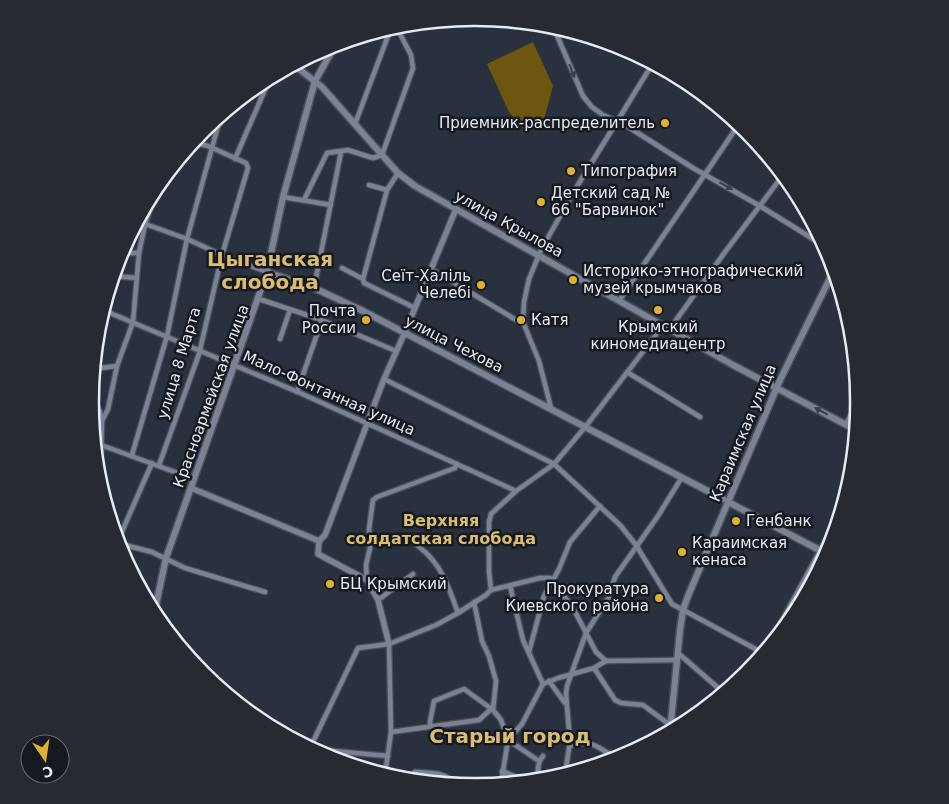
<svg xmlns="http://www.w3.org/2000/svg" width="949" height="804" viewBox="0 0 949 804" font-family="'DejaVu Sans',sans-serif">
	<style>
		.green { fill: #6e5610 }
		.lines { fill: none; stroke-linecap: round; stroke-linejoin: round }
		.minor-casing { stroke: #494f5b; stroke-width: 7 }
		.tertiary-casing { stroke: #494f5b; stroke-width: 8 }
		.secondary-casing { stroke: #494f5b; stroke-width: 9 }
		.minor { stroke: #7a8293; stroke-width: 4.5 }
		.tertiary { stroke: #7a8293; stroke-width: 5.5 }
		.secondary { stroke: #7a8293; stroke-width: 6 }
		.oneway { fill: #393e48 }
		.poi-dot { fill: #deb133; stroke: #16191f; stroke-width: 2 }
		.labels { text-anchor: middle; stroke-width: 5; stroke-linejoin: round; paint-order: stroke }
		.poi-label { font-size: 15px; fill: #e5eaf3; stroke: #16191f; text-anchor: start }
		.street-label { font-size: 15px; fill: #e5eaf3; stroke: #16191f }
		.neighbourhood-label { font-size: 16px; font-weight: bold; fill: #dbbd72; stroke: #16191f }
		.district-label { font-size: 20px; font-weight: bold; fill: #dbbd72; stroke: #16191f }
		.rim { fill: none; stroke: #e5eaf3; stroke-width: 2.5 }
	</style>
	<rect width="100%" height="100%" fill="#2a313e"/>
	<path class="green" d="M533,42L553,86L543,123L525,131L509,112L487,64Z"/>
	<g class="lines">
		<defs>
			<g id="minor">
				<path d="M553,26L583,96L592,107L603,115L622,123L693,168L760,206L826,247"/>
				<path d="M652,65L677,82L682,79"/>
				<path d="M355,124L391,28"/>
				<path d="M235,159L270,78"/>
				<path d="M369,185L387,190"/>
				<path d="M283,197L331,205"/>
				<path d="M304,200L327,153L348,150L373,158L382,155L413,68L411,55L396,26"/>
				<path d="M137,221L187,239L222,255L267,272"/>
				<path d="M120,253H139"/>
				<path d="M342,268L363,279L364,283L415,308"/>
				<path d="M431,269L518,321L523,322"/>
				<path d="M113,276L137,278"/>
				<path d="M363,279L387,190L398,173"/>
				<path d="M314,288L341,152"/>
				<path d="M259,299L322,320L396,351"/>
				<path d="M619,301L739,124"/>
				<path d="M103,310L298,392L516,491"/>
				<path d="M280,339L290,310"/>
				<path d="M93,369L117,366"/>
				<path d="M627,372L700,417"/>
				<path d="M384,379L554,464L620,525L636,545L672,604L763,653"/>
				<path d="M297,392L322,320"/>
				<path d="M91,395L100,412L102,421"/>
				<path d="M551,408L539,361L523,322L524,302L529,279L541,250L573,193L653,63"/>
				<path d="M846,424L859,399"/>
				<path d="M101,445L194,479"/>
				<path d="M132,455L167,336L187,239L221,115"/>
				<path d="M159,465L199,354L222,255L248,168L246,163L208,146L193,142"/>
				<path d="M105,502L101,454L102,421L108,409L117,366L133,322L139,253L145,224L159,183"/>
				<path d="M117,543L152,552L185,568L265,592"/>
				<path d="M117,543L152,463"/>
				<path d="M418,546C441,563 449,587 458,613"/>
				<path d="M367,580L366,565L370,548L369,529L373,500L377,497L455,468L457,464"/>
				<path d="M510,586L523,640L543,684"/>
				<path d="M491,590L489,571V522L491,514L516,491L554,464L586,426L658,332L674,323L725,252L783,175"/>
				<path d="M491,590L540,578H550L573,608L596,652L606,661"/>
				<path d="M378,600L413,574"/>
				<path d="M474,602L482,641L489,656L496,681L493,710"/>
				<path d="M529,652L544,596L559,569L570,542L600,506"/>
				<path d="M765,652L842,510"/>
				<path d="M678,653L724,693"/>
				<path d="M594,668L615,700L621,703L643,705L670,725"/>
				<path d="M549,681L565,703"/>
				<path d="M543,684L558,678L594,668L606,661L677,660"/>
				<path d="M431,727L430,722L434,701L464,689L493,710L501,720L508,740L539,761"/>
				<path d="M391,732L479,720L491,709"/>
				<path d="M570,746C588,737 602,749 616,759"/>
				<path d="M310,748L358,648L389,644L436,625L458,613L486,595L491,590"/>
				<path d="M312,749L388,756"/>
				<path d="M607,762L609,753"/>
				<path d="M502,771C513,776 526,782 539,779"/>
				<path d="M565,774L570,742L566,694L567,686L586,633L609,597L615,577L658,516L682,477"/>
				<path d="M385,775L391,732L389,644"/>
				<path d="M412,780L415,772C433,773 444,772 458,785"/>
				<path d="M539,780C537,771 537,763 543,756"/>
				<path d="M501,784L508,740L522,724L543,684"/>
			</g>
			<g id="tertiary">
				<path d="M191,488L319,541"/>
				<path d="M319,541L325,535L384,379L405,332L456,209"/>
				<path d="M319,541L318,554L367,580L378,600L389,644"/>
			</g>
			<g id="secondary">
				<path d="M294,65L322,87L398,173L415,186L733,365L856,430"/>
				<path d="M267,272L314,288L361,310L723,499"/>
				<path d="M732,504L827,554"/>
				<path d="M154,614L166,558L267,272L283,197L315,81L336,44"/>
				<path d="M670,732L680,630L683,610L688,596L780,380L834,270"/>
			</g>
		</defs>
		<use href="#minor" class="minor-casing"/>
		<use href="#tertiary" class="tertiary-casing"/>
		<use href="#secondary" class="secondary-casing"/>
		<use href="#minor" class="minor"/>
		<use href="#tertiary" class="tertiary"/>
		<use href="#secondary" class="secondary"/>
	</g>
	<defs><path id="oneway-solid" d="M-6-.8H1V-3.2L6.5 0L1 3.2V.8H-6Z" transform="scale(1.25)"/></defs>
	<g class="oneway">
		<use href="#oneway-solid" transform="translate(572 71) rotate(69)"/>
		<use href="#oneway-solid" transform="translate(726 186) rotate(29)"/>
		<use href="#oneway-solid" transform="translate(821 411) rotate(-152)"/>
	</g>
	<g class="poi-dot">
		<circle cx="665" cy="123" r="5"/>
		<circle cx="571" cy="171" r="5"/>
		<circle cx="541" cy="202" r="5"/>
		<circle cx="573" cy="280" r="5"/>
		<circle cx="481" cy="285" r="5"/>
		<circle cx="658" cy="310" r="5"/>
		<circle cx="366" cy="320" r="5"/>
		<circle cx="521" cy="320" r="5"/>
		<circle cx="736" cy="521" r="5"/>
		<circle cx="682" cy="552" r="5"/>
		<circle cx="330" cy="584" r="5"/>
		<circle cx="659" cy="598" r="5"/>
	</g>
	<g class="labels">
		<g class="poi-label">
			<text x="655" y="128" text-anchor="end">Приемник-распределитель</text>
			<text x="581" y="176">Типография</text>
			<text x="551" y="198">Детский сад №<tspan x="551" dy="17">66 "Барвинок"</tspan></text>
			<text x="583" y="276">Историко-этнографический<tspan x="583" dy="17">музей крымчаков</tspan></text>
			<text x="471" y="281" text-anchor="end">Сеїт-Халіль<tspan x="471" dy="17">Челебі</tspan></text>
			<text x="356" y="316" text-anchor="end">Почта<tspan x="356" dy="17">России</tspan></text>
			<text x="531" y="325">Катя</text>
			<text x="658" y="332" text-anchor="middle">Крымский<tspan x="658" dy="17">киномедиацентр</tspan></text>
			<text x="746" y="526">Генбанк</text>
			<text x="692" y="548">Караимская<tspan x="692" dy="17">кенаса</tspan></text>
			<text x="340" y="589">БЦ Крымский</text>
			<text x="649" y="594" text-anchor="end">Прокуратура<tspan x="649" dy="17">Киевского района</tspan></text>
		</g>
		<g class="street-label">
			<text transform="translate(509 224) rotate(29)" y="5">улица Крылова</text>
			<text transform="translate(454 344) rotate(27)" y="5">улица Чехова</text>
			<text transform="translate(179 363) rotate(-73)" y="5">улица 8 Марта</text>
			<text transform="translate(329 393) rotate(24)" y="5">Мало-Фонтанная улица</text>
			<text transform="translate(211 396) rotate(-70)" y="5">Красноармейская улица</text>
			<text transform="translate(743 433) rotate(-67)" y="5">Караимская улица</text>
		</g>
		<g class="neighbourhood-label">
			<text x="441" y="526">Верхняя<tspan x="441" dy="18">солдатская слобода</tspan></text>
		</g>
		<g class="district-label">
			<text x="270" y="266">Цыганская<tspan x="270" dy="23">слобода</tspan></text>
			<text x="510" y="743">Старый город</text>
		</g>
	</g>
	<path d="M0 0H949V804H0ZM474 26H475A375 375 0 0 1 850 401V403A375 375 0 0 1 475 778H474A375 375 0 0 1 99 403V401A375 375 0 0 1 474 26Z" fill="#272a30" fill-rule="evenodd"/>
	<path class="rim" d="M474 26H475A375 375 0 0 1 850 401V403A375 375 0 0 1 475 778H474A375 375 0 0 1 99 403V401A375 375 0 0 1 474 26Z"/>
	<g transform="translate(45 759) rotate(167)"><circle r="24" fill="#16191f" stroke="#696d74"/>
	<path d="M0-4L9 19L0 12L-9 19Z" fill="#deb133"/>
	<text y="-8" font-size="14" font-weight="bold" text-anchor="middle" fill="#e5eaf3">С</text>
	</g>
</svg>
